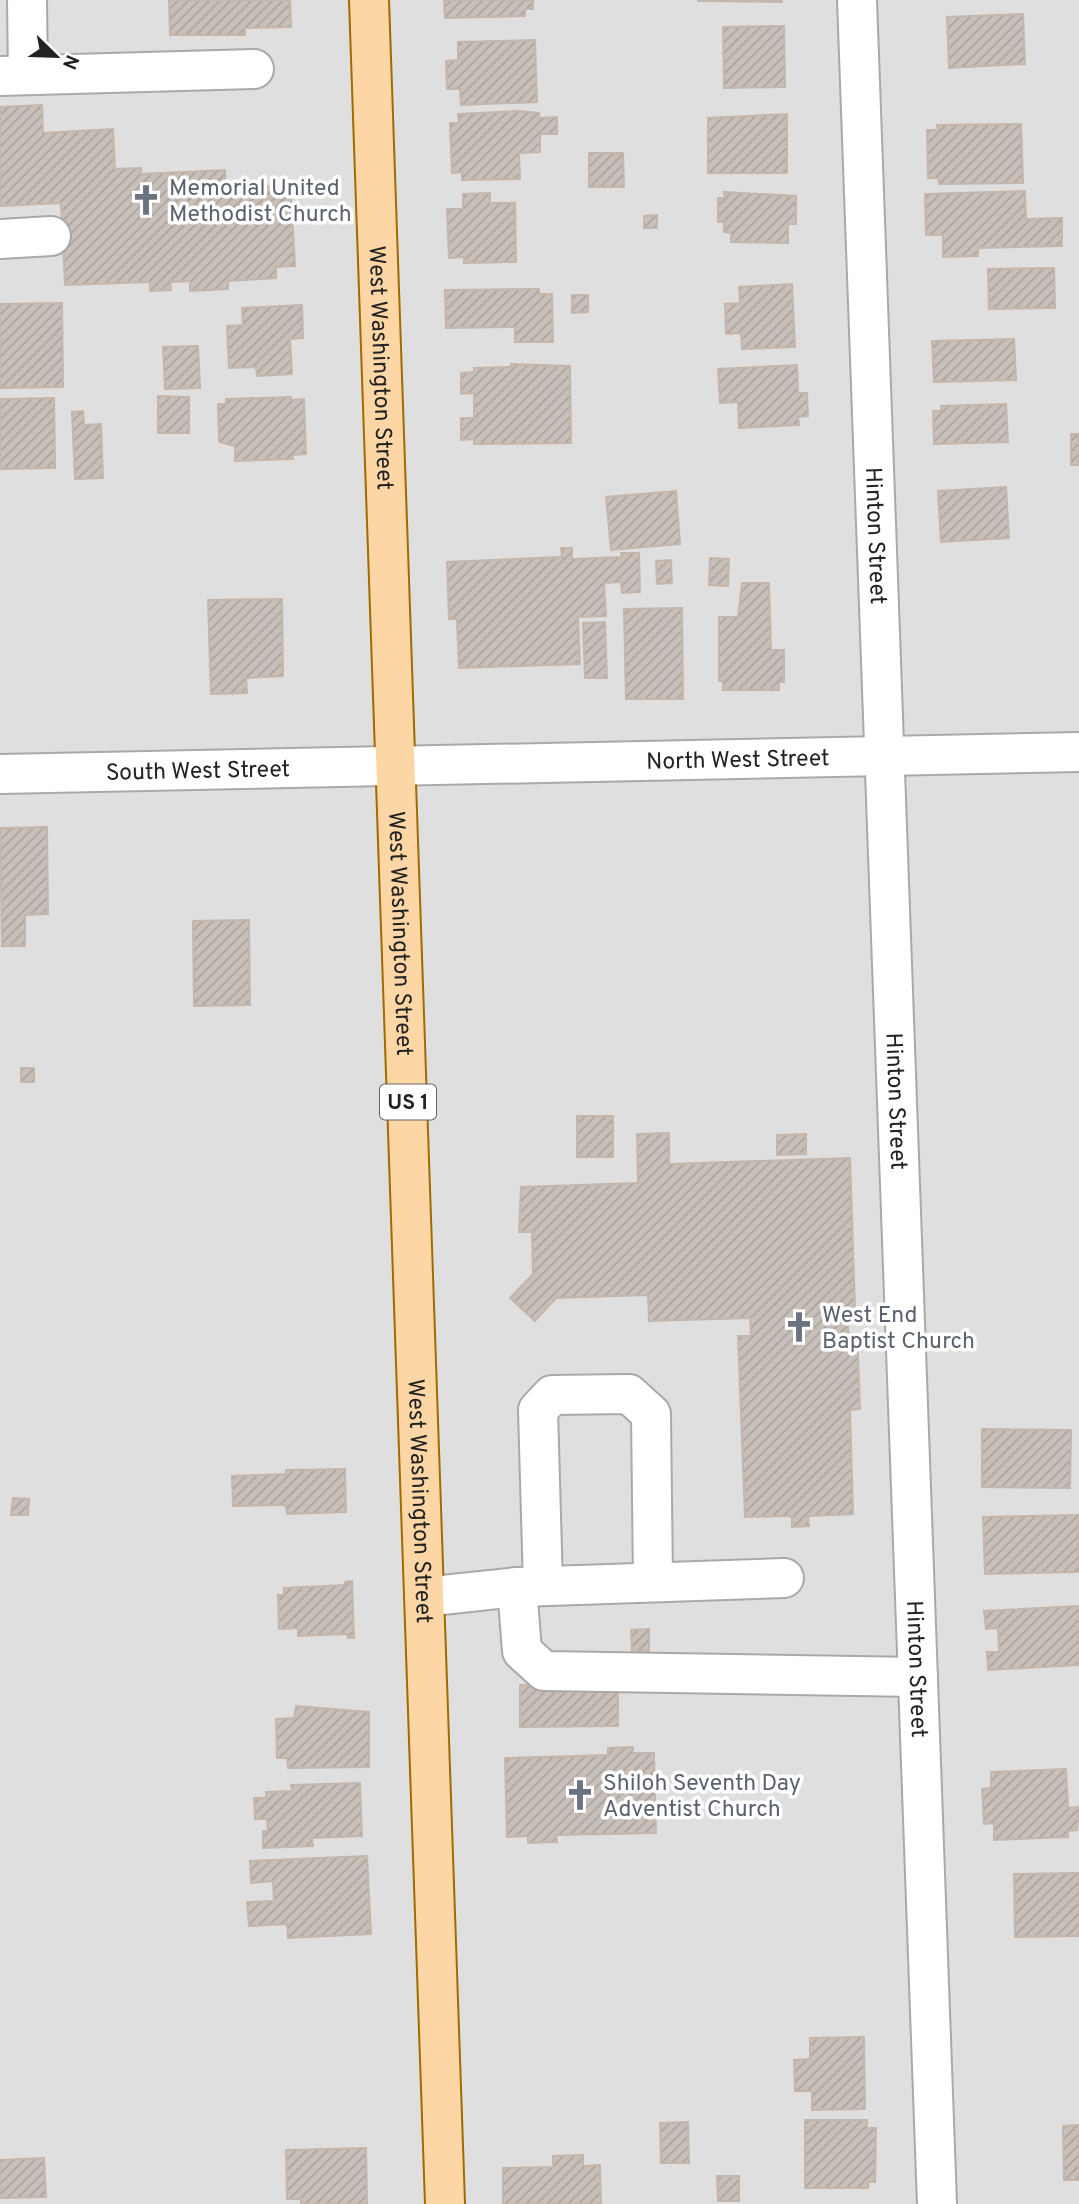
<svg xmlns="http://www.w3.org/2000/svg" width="1079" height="2204" viewBox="0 0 1079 2204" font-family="Overpass,sans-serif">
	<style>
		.residential { fill: #e0dfdf }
		.building { fill: url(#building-hatch); stroke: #c4b6ab; stroke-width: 2 }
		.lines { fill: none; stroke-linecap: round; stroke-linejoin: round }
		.minor-casing { stroke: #a9a9a9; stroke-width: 42 }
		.major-casing { stroke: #a06b00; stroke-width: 42 }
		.minor { stroke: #fff; stroke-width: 38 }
		.major { stroke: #fcd6a4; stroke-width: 38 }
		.labels { text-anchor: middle; stroke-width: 7; stroke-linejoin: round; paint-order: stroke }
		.shield { fill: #fff; stroke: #646464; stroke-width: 2 }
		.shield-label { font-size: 21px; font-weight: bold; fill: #222 }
		.worship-label { font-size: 23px; fill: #5b616d; stroke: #fff; text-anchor: start }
		.street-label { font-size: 23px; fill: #222; stroke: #fff }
	</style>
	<defs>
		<pattern id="building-hatch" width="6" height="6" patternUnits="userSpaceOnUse" patternTransform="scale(1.75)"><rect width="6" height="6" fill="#c7bfb8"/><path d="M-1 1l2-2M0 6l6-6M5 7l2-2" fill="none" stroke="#aba49e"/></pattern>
	</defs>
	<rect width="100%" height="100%" fill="#f2efe9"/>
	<rect class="residential" x="0" y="0" width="1079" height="2204"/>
	<g class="building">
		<path d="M169,0H290L291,27L245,28V35H170Z"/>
		<path d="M444,0H533V9H525V16L445,18Z"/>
		<path d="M698,0H782V2L698,1Z"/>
		<path d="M1023,14L1025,64L949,68L947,17Z"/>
		<path d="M784,26L785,87L724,88L723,27Z"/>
		<path d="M535,40L537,102L461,105L460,89H447L446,61L458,60V42Z"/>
		<path d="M42,105L43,133L113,129L115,169L141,168V174L225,170L226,188L272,186L273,198L291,197L295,266L276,267V278L228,281V289L190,291V281L170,282L171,290L150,291V282L65,285L61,203L0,206V107Z"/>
		<path d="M519,111L539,113V118L557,117V134H540V152L519,153L520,179L462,180V172L452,173L450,123H459L458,114Z"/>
		<path d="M787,114V173H708V118Z"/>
		<path d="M1021,124L1023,183L939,184L938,178H928L927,130H938L937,125Z"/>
		<path d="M589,153H623L624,187H589Z"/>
		<path d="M1025,191L1026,219L1062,218V246L978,248V256L943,257V235H926L925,194Z"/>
		<path d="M724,192L796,196V224H788V243L731,242V233L724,232V222H718V198H725Z"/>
		<path d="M490,193V203H515L516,262L464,263V257L449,258L447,209H463V194Z"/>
		<path d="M657,215V228H644V216Z"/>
		<path d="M1054,268L1055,308L989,309L988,269Z"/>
		<path d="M792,284L795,347L742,349L741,333L726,334L725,304L740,303L739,287Z"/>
		<path d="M539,289V294H552L553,342H515V327L446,328L445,290Z"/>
		<path d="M572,295H588V312L572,313Z"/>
		<path d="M62,303L63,387L0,388V304Z"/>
		<path d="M302,305L303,338L290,339L292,374L257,376L256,367L229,368L227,326L243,325L242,308Z"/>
		<path d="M1014,339L1016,380L934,382L932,341Z"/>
		<path d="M198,346L200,388L165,389L163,347Z"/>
		<path d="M511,364L570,366L571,443L474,444V439L461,440V418H474V393L461,394V373L474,372V368L511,367Z"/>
		<path d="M797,365L798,393H807L808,416L798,417L799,425L739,428L738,402L720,403L718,369Z"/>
		<path d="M158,396L189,397V433H158Z"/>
		<path d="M291,397V400L304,399L306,454L292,455L293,459L235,461V446L219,442L218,404H226V399Z"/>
		<path d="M54,398L55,468L0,469V399Z"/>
		<path d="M1006,404L1008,442L934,444L933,411H941V406Z"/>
		<path d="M83,411L84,425L101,424L103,478L75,479L72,412Z"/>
		<rect x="1071" y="434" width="8" height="31"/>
		<path d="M1006,487L1009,538L941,542L938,491Z"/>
		<path d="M676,491L680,544L611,550L606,497Z"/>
		<path d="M561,548H572V559L622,557L621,553H639L640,592L622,593L621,582L604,583L606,616L578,617L580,664L459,668L457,619H449L447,562L562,557Z"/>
		<path d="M710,558L729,559L728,586L709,585Z"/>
		<path d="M671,560L672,583L657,584L656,561Z"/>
		<path d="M742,583H769L771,650H784V682H779V690H723V681H719V617H738Z"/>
		<path d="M282,599L283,676L246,678L247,693L211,694L208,600Z"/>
		<path d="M682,608L683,699H626L624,609Z"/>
		<path d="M605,622L607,678H585L583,623Z"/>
		<path d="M47,827L48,914L25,915V946H2L0,828Z"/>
		<path d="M249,920L250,1005L194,1006L193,921Z"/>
		<rect x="21" y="1068" width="13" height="14"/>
		<rect x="577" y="1116" width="36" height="41"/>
		<path d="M669,1133V1164L850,1158L855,1310L848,1311V1333H857L860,1409L850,1410L853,1514L808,1516L809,1526L792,1527V1516L745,1517L738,1336H751L750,1318L649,1321L648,1295L556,1298L535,1321L510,1298L533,1274L532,1232H519L521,1187L638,1183L637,1134Z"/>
		<path d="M806,1134V1154L777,1155V1135Z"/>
		<path d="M982,1429L1071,1430L1070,1488L982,1487Z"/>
		<path d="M345,1469L346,1512L287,1514L286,1505L233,1506L232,1476L286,1474V1470Z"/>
		<path d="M13,1498L29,1499L28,1515H11Z"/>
		<path d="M1078,1515L1079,1572L985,1574L983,1517Z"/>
		<path d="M352,1581L354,1638H348L347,1634L298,1636V1628L279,1629L278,1595H284V1588L345,1585V1582Z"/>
		<path d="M1079,1606V1665L988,1670L987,1652H999L998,1628L986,1629L984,1611Z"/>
		<path d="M649,1629V1651L632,1652L631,1630Z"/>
		<path d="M618,1683V1726L520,1727V1685Z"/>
		<path d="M296,1706L369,1712V1767L288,1768L287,1758H277L276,1719L294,1718Z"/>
		<path d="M633,1747V1753H654L656,1833L556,1835L557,1842L528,1843V1836L507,1837L505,1758L608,1755V1748Z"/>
		<path d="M1066,1769L1068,1808L1079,1807L1077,1830L1068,1831V1837L994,1840V1823L984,1824L982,1789L991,1788V1772Z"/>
		<path d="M360,1783L362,1836L312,1838L313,1846L263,1848V1831H268L267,1819H255L254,1798H266V1792L292,1791L291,1785Z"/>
		<path d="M367,1856L371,1934L288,1938L287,1924L249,1926L247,1902L274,1901L273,1881L251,1883L250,1861Z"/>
		<path d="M1079,1873V1936L1015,1937L1014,1874Z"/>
		<path d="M864,2037L865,2109L812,2110V2091H795L794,2060L810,2059V2038Z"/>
		<path d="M805,2120H867V2128H876L875,2182H868V2188H805Z"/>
		<path d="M688,2122L689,2163H661L660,2123Z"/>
		<path d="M1079,2125V2180H1064L1063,2126Z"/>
		<path d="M366,2148L367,2204H301V2199H287L286,2150Z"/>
		<path d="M583,2155V2166L600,2165L601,2204H503V2168L553,2167V2156Z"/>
		<path d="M44,2158L46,2197L0,2198V2160Z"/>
		<path d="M717,2176H739V2201H718Z"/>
	</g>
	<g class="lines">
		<defs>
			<g id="minor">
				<path d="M27,0L28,74"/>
				<path id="s1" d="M857,0L937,2204"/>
				<path d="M0,76L254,69"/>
				<path d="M0,239L51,236"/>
				<path id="s2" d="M0,774L1079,752"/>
				<path d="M543,1586L538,1410L552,1395L629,1394L651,1414L653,1582"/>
				<path d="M519,1587L784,1578"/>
				<path d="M424,1597L517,1587L522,1651L544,1671L918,1677"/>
			</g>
			<g id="major">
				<path id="s3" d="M369,0L445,2204"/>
			</g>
		</defs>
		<use href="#minor" class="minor-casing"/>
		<use href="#major" class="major-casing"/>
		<use href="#minor" class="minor"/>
		<use href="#major" class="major"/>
	</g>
	<defs>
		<symbol id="church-bare" viewBox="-9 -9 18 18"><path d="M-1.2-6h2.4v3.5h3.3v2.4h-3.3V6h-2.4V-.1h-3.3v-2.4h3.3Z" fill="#6b7280" stroke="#fff" stroke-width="2.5" paint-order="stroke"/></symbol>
	</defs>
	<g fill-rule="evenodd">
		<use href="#church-bare" x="124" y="178" width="44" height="44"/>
		<use href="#church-bare" x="777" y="1305" width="44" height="44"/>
		<use href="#church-bare" x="558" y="1773" width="44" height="44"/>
	</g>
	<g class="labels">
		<rect class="shield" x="380" y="1084.5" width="56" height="35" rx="5"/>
		<g class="shield-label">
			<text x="408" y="1109">US 1</text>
		</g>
		<g class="worship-label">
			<text x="169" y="195">Memorial United<tspan x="169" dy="26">Methodist Church</tspan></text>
			<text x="822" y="1322">West End<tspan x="822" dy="26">Baptist Church</tspan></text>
			<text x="603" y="1790">Shiloh Seventh Day<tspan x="603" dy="26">Adventist Church</tspan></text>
		</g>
		<g class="street-label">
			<text dy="8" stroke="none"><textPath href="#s3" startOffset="368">West Washington Street</textPath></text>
			<text dy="8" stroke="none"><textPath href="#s1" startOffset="536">Hinton Street</textPath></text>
			<text dy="8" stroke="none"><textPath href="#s2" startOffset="738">North West Street</textPath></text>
			<text dy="8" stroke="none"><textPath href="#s2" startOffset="198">South West Street</textPath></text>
			<text dy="8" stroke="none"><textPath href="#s3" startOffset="934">West Washington Street</textPath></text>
			<text dy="8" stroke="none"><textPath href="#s1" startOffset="1102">Hinton Street</textPath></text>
			<text dy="8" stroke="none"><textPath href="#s3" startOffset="1502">West Washington Street</textPath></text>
			<text dy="8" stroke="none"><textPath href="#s1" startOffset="1670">Hinton Street</textPath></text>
		</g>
	</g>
	<g transform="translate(56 56) rotate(113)" stroke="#ffffff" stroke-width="5" paint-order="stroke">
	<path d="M0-5L12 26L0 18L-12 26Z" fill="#222222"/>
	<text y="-10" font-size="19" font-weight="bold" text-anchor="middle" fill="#222222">N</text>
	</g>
</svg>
